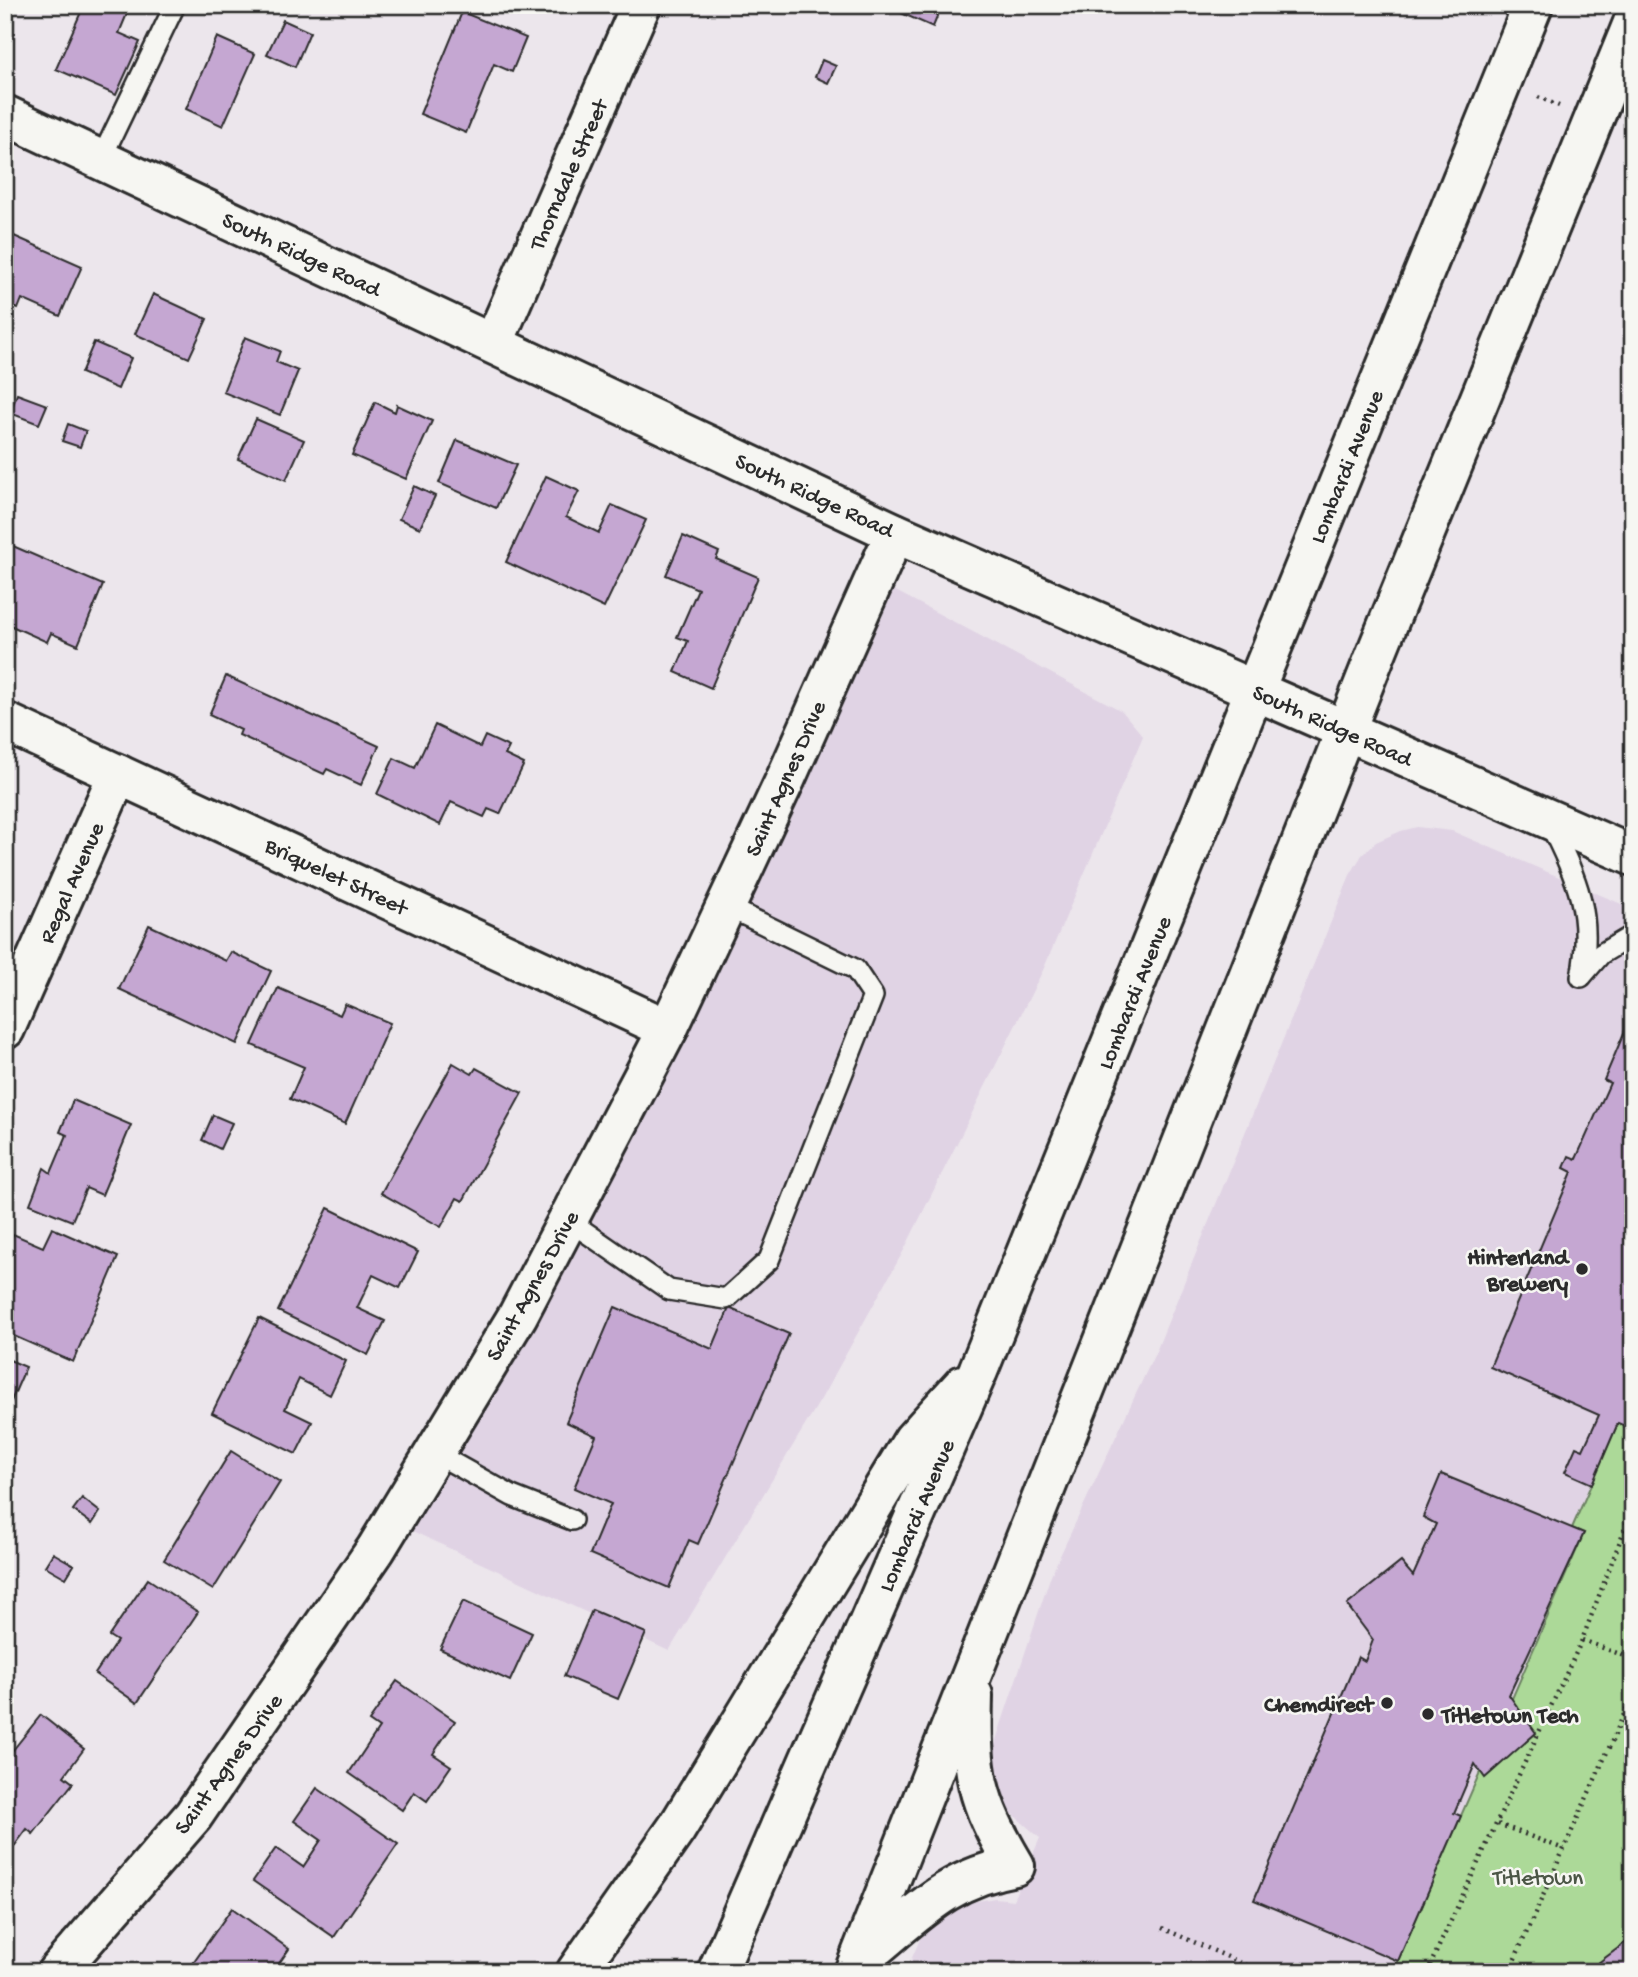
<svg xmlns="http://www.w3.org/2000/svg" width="1638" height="1977" viewBox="0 0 1638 1977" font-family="'Gochi Hand',sans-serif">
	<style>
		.built { fill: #e0d3e4 }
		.green { fill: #acd998; stroke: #6c8262; stroke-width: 2 }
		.building { fill: #c5a7d2; stroke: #2b2b2b; stroke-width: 2 }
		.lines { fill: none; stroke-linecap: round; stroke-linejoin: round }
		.lane-casing { stroke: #2b2b2b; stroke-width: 24 }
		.street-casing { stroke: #2b2b2b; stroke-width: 44 }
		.secondary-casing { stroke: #2b2b2b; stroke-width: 44 }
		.path { stroke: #2b2b2b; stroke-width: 4.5; stroke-dasharray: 2 5; stroke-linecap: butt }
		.lane { stroke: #f6f6f2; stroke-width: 19 }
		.street { stroke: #f6f6f2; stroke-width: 38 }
		.secondary { stroke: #f6f6f2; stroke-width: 38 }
		.poi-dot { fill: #2b2b2b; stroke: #f6f6f2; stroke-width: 2.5 }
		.labels { text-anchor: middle; stroke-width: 5; stroke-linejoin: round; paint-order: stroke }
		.street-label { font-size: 23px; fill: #2b2b2b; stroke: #f6f6f2 }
		.poi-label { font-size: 23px; font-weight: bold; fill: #2b2b2b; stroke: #f6f6f2; text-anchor: end }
		.park-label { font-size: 23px; fill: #4b5646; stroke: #f6f6f2 }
	</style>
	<rect width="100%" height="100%" fill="#ece6ec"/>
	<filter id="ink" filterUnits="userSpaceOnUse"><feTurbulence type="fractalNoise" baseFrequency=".0143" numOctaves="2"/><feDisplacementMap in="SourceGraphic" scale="14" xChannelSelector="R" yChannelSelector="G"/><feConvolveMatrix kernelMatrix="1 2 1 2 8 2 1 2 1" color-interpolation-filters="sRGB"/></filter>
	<g filter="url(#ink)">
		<g class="built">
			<path d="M873,579L1122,711L1143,736L1044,968L904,1250L821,1399L669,1651L393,1522L435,1453Z"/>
			<path d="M1417,827L1452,831L1633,909V1972H906L920,1939L935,1921L965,1903L995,1898L1013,1900L1040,1838L1007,1809L999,1795L993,1759L996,1740L1051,1575L1157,1349L1350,875L1362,855L1376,842L1401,831Z"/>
		</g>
		<path class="green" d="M1633,1408V1972H1393L1584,1533L1572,1528L1618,1423L1625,1426Z"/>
		<g class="building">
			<path d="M84,5H120L129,9L119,33L140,42L116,95L56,69Z"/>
			<path d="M493,5H522L517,16Z"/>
			<path d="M883,5H942L933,27Z"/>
			<path d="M462,12L526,38L512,72L494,64L466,133L420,114Z"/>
			<path d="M283,20L310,32L295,67L267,54Z"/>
			<path d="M217,37L255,54L223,126L186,109Z"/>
			<path d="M822,60L836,66L828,83L815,77Z"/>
			<path d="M5,232L82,266L60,316L22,299L18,309L5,304Z"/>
			<path d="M153,294L207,319L189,358L135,334Z"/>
			<path d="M245,337L280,351L276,362L298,371L280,415L223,392Z"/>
			<path d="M94,342L131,358L118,389L81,373Z"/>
			<path d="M17,394L47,405L39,424L10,413Z"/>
			<path d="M375,402L395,412L397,405L432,421L406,479L352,455Z"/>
			<path d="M256,419L304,440L286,480L238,459Z"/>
			<path d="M68,424L86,431L80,447L62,441Z"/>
			<path d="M457,440L516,465L496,508L439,483Z"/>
			<path d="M546,476L579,491L566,517L599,533L612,505L646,520L604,608L506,562Z"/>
			<path d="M414,486L435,496L420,528L399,519Z"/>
			<path d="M683,536L719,552L716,559L758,577L711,688L675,672L688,641L677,637L698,589L666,575Z"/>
			<path d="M6,543L103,585L78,645L51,633L47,642L5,623Z"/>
			<path d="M226,676L379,746L361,785L327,769L324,774L239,735L241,730L209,715Z"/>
			<path d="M435,725L480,747L485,736L509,747L505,755L524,764L500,814L488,809L484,817L451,802L440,825L377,794L394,758L415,768Z"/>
			<path d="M149,925L226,961L231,952L271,971L237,1044L119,989Z"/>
			<path d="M278,988L340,1015L345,1004L390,1023L345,1124L290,1099L304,1067L252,1045Z"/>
			<path d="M1626,1028L1633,1031V1408L1625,1426L1618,1423L1592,1484L1565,1472L1576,1447L1583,1450L1599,1415L1490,1367L1572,1172L1564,1168L1569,1156L1576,1159L1610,1083L1604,1080Z"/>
			<path d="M453,1063L472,1074L476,1068L522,1093L463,1201L457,1198L441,1227L381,1193Z"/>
			<path d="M73,1100L131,1125L102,1195L86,1188L72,1221L30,1204L44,1168L51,1173L67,1135L60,1132Z"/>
			<path d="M213,1115L232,1123L220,1149L202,1140Z"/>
			<path d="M328,1208L418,1252L400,1288L373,1275L357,1308L385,1321L368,1355L278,1311Z"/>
			<path d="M52,1228L118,1257L73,1362L7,1333L14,1315L5,1312V1251L13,1234L43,1247Z"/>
			<path d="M615,1307L712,1349L729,1308L789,1334L698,1544L689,1540L669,1588L590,1554L611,1504L574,1488L596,1436L566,1422Z"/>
			<path d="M259,1318L346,1361L330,1395L299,1379L285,1409L312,1422L296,1454L212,1413Z"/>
			<path d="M5,1358L26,1367L5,1415Z"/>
			<path d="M231,1451L280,1482L213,1590L164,1560Z"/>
			<path d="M1441,1474L1584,1533L1509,1695L1536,1733L1485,1778L1475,1764L1454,1813L1461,1816L1398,1961L1254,1900L1358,1657L1365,1661L1373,1640L1347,1605L1401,1562L1413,1576L1436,1524L1423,1517Z"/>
			<path d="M82,1498L100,1512L92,1524L73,1510Z"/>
			<path d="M53,1553L74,1565L66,1578L45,1566Z"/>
			<path d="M148,1579L198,1612L137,1703L95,1674L117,1641L109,1636Z"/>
			<path d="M463,1601L532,1633L510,1681L440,1649Z"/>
			<path d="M592,1610L646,1633L618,1699L564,1676Z"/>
			<path d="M397,1681L455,1721L433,1754L451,1766L427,1801L414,1792L402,1810L349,1773L379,1728L369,1721Z"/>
			<path d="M41,1715L84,1749L64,1776L73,1783L33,1834L27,1829L7,1856L5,1760Z"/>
			<path d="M317,1788L398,1844L334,1937L253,1881L276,1848L303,1867L321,1840L294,1821Z"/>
			<path d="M232,1908L289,1949L273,1972H187Z"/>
			<path d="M1633,1937V1972H1586Z"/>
		</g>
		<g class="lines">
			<defs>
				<g id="lane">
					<path d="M101,159L175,5"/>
					<path d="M1549,822C1576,878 1594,913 1581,977"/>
					<path d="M1582,976L1601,954L1633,935"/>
					<path d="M568,1220L669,1290L726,1299L769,1260L873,996L855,969L726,906"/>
					<path d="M435,1453L512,1496L572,1520"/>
				</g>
				<g id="street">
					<path d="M5,115L895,533L1633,856"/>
					<path d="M494,342L641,5"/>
					<path d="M5,722L668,1029"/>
					<path d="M5,1029L118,774"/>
					<path d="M57,1972L193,1816L376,1549L518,1315L668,1029L786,778L895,533"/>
				</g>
				<g id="secondary">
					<path d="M861,1959C914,1917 945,1878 1015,1866C975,1799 971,1773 973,1695"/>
					<path d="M576,1972L677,1828L913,1440L963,1385"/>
					<path d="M717,1972L978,1371L1533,5"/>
					<path d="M854,1972L1379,646L1633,23"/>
				</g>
			</defs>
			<use href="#lane" class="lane-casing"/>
			<use href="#street" class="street-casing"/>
			<use href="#secondary" class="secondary-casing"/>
			<g class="path">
				<path d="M1538,97L1559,106"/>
				<path d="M1582,1640L1633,1659"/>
				<path d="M1498,1824L1564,1849"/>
				<path d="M1162,1928L1262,1972"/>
				<path d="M1427,1972L1582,1640L1633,1507"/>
				<path d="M1509,1972L1633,1694"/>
			</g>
			<use href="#lane" class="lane"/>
			<use href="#street" class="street"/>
			<use href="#secondary" class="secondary"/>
		</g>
	</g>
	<g class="poi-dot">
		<circle cx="1582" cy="1269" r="7"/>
		<circle cx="1387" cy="1703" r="7"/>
		<circle cx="1428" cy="1714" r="7"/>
	</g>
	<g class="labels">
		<g class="street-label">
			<text transform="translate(567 174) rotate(-66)" y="8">Thorndale Street</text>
			<text transform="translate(302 253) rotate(25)" y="8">South Ridge Road</text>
			<text transform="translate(1345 466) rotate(-68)" y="8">Lombardi Avenue</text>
			<text transform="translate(815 494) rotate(25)" y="8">South Ridge Road</text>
			<text transform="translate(1333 724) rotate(24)" y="8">South Ridge Road</text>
			<text transform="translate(784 778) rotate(-66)" y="8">Saint Agnes Drive</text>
			<text transform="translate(337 875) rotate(25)" y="8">Briquelet Street</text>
			<text transform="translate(70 882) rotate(-66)" y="8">Regal Avenue</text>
			<text transform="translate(1133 992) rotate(-68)" y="8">Lombardi Avenue</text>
			<text transform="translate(531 1285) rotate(-61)" y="8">Saint Agnes Drive</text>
			<text transform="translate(915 1515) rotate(-67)" y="8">Lombardi Avenue</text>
			<text transform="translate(227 1763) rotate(-54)" y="8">Saint Agnes Drive</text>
		</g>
		<g class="poi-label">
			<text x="1568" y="1264">Hinterland<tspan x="1568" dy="26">Brewery</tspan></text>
			<text x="1373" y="1711">Chemdirect</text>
			<text x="1442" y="1722" text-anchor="start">Titletown Tech</text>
		</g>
		<g class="park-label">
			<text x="1538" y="1884">Titletown</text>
		</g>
	</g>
	<rect width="1638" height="1977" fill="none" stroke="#f6f6f2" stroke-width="28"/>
	<rect x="14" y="14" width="1610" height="1949" fill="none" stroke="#2b2b2b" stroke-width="2.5" filter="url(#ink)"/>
</svg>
